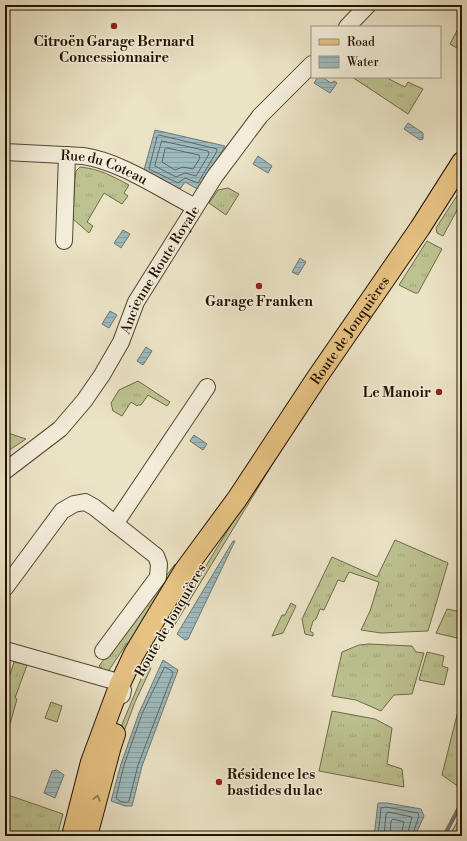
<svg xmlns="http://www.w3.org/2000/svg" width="467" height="841" viewBox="0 0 467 841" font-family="'Libre Bodoni',serif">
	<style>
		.grass { fill: url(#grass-tufts); stroke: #706a48 }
		.garden { fill: #bdc291; stroke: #706a48 }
		.water { fill: url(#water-rules); stroke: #6c7773 }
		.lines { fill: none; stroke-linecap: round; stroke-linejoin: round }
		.shore { stroke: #606660; stroke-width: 1 }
		.stream { stroke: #6c7773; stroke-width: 4 }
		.minor-casing { stroke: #554632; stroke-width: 18 }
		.major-casing { stroke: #231200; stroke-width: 22 }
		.minor { stroke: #f2edda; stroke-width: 16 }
		.major { stroke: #e6c283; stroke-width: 20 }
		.oneway { stroke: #8e7348 }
		.poi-dot { fill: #8f2418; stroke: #f2edda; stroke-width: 1.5 }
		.labels { text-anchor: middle; stroke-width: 3; stroke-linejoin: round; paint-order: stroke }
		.poi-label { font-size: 14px; font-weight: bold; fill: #231200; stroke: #f2edda }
		.street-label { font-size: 14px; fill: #231200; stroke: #f2edda }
	</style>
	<defs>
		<pattern id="grass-tufts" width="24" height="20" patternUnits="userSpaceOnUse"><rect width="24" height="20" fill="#bdc291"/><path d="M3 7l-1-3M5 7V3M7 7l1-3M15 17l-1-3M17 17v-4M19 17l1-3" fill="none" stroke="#a2a67b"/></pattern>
		<pattern id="water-rules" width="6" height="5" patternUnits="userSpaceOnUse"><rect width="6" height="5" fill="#9dbbbf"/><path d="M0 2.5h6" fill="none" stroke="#87a0a2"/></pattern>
	</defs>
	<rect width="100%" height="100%" fill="#ebe3c6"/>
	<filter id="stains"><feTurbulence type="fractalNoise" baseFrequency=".005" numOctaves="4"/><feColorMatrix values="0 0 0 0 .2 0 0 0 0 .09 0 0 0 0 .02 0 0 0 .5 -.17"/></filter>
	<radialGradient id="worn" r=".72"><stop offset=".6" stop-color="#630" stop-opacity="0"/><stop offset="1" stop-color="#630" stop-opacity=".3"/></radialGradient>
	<g class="grass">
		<path d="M462,21V51L450,44Z"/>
		<path d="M352,77H390L389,79L405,87L408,82L423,89L408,114Z"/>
		<path d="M80,167C100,169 112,176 129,185L124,193L128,196L122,204L104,193L87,222L93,226L89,233L73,219L75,178L76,171Z"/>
		<path d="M228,188L239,194L226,215L209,203L218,190Z"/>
		<path d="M462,188V201L443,236L437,233L436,228Z"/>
		<path d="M427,241L442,249L418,293H415L399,285Z"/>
		<path d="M138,381L170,402L167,406L148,395L141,405H138L137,406L131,402L122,416L113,411L111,403L119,390Z"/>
		<path d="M5,432L26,439L5,453Z"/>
		<path d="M395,540L448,563L428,631L381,633L361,630L370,611L379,582L349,572L344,582L338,580L324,610L320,609L316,619L313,621L310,631L313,633V636L305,634L302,619L332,557L377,577Z"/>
		<path d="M175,564L178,568L129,644L127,643L107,673L99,666Z"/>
		<path d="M291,603L296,606L283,633L272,636L282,615H285Z"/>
		<path d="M447,609L462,612V634L461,639L436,633Z"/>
		<path d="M369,644L412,646L416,652L424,653L412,694L394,695L381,711L356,700L332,696L342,652L359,645Z"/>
		<path d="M427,652L444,656L442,666L448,668L444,685L419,680Z"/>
		<path d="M14,662L27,665L15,698L17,699L10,724L5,722V690Z"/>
		<path d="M462,695V785L459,787L442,775Z"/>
		<path d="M51,702L62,706L57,722L45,718Z"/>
		<path d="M332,711L375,719L392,728L387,764L402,769L404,787L319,771Z"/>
		<path d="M5,794L63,814L57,836H5Z"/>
		<path d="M462,814V836H449L461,816Z"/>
	</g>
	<g class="garden">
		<path d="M276,452L278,455L174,626L170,624L175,616Z"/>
		<path d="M146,667L151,668L135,702L119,745L118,734Z"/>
	</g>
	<g class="water">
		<path d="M318,77H322L331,83L334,81L337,83L330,93L314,83Z"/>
		<path d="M408,123L423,133V139L420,140L404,129Z"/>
		<path d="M155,130L225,146L199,190L185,182L180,189L144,170Z"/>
		<path d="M258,156L272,166L268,173L253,164Z"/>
		<path d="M123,230L130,234L121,248L114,243Z"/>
		<path d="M300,258L306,262L298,275L292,272Z"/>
		<path d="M110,311L117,315L109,328L102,324Z"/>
		<path d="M146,347L152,351L143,365L137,361Z"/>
		<path d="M194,435L207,444L203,450L190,441Z"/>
		<path d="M233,541H235L188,639L185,640L177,634Z"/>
		<path d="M163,660L178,670L142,766L132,806H125L111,801L121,764L139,713Z"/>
		<path d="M57,770L64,775L55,798L44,793L52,771Z"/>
		<path d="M378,803H387L421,809L424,816L415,836H374Z"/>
	</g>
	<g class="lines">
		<g class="shore">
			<path d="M159,135L217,149V151L198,183L185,178L178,183L149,169L157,137Z"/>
			<path d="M162,141L208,151L209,154L196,176L185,173L176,177L155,166Z"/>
			<path d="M167,148L199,155L200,158L193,169L183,167L175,170L162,162L165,149Z"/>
			<path d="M165,667L172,671L173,673L138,765L129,801C126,804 118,801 116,798L124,765L142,714Z"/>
			<path d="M378,836L381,808L386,807L418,813L419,816L412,836"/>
			<path d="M384,836L386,814L388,812L412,817L407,836"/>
			<path d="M390,836L391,821L393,819L404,822L401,836"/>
		</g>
		<path class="stream" d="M444,836L462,802"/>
		<defs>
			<g id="minor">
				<path d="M347,27L368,5"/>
				<path id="s1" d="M5,152L83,156C120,161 162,190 195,207"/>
				<path d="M64,241L67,155"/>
				<path id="s2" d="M5,471L60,429L84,401L102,375L121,342L136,302L215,176L260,116L312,64"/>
				<path d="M115,524L207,387"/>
				<path d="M5,588L62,511L74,504L85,502L94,507L156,556L159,564L158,577L103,651"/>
				<path d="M5,650L111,680L120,684L123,690L122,695"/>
			</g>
			<g id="major">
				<path id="s3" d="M72,836L91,762L120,684L134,654L184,571L237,499L316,379L420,228L462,162"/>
				<path d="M87,836L111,746L115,734"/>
			</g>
		</defs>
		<use href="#minor" class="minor-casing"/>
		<use href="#major" class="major-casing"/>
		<use href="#minor" class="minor"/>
		<use href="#major" class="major"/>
	</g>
	<defs><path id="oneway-chevron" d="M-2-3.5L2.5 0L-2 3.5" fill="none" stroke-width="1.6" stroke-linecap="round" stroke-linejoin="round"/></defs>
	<use class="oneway" href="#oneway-chevron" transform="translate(97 798) rotate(-75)"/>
	<g class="poi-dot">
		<circle cx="114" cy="26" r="4"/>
		<circle cx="259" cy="286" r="4"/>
		<circle cx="439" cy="392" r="4"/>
		<circle cx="219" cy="782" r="4"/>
	</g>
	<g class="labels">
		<g class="poi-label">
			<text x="114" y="46">Citroën Garage Bernard<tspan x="114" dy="16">Concessionnaire</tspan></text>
			<text x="259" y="306">Garage Franken</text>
			<text x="431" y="397" text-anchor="end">Le Manoir</text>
			<text x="227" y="779" text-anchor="start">Résidence les<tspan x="227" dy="16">bastides du lac</tspan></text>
		</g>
		<g class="street-label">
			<text dy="5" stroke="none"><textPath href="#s1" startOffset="101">Rue du Coteau</textPath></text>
			<text dy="5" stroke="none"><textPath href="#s2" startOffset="258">Ancienne Route Royale</textPath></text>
			<text dy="5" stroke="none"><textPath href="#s3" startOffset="582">Route de Jonquières</textPath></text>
			<text transform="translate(170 620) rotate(-60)" y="5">Route de Jonquières</text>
		</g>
	</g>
	<rect width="467" height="841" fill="none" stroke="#ebe3c6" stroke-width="20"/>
	<rect x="6" y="6" width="455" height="829" fill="none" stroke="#231200" stroke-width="2"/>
	<rect x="10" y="10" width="447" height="821" fill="none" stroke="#231200"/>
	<rect x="311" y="26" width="130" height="52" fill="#f2edda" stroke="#9f9583"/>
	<rect x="319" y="39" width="20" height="6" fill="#e6c283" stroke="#9f9583"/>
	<text x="347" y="46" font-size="12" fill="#231200">Road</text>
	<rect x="319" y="56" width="20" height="12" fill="url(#water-rules)" stroke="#9f9583"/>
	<text x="347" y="66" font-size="12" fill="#231200">Water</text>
	<rect width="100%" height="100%" filter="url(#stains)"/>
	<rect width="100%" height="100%" fill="url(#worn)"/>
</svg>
